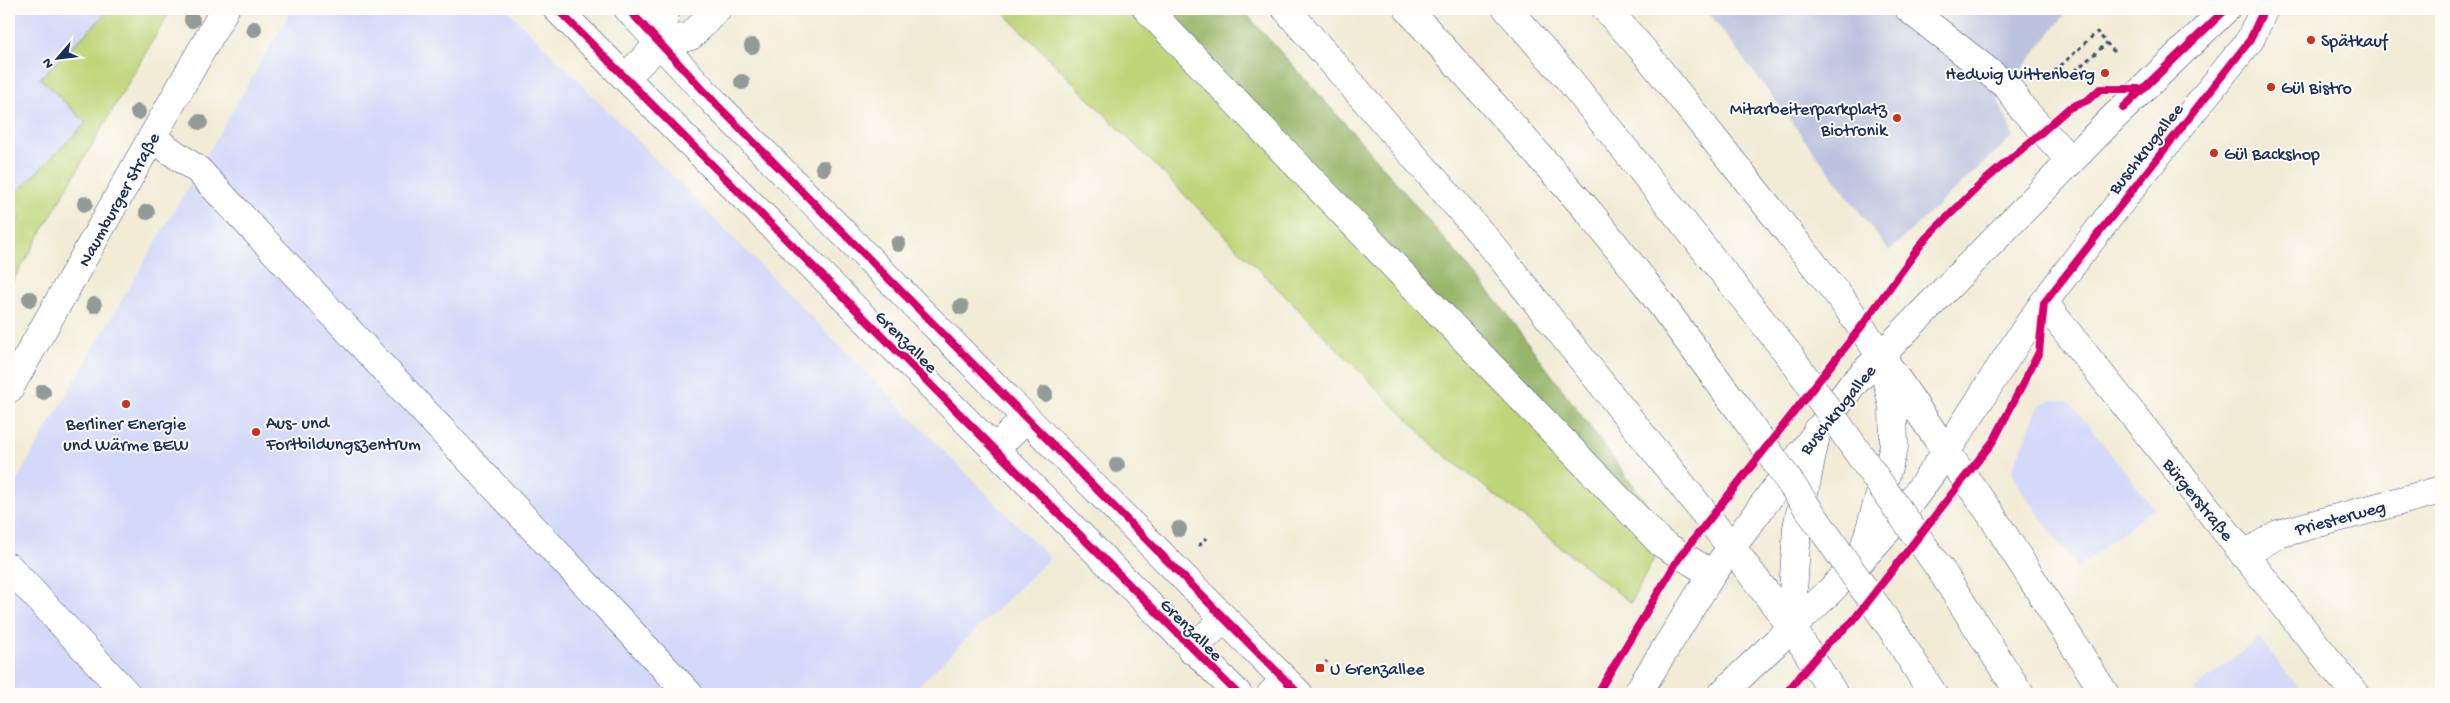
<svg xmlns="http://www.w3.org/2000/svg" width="2450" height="703" viewBox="0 0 2450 703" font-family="'Gochi Hand',sans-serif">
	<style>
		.built { fill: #d3d9f9 }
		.industrial { fill: #bcc3de }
		.green { fill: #bfd579; stroke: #6d826c }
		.forest { fill: #97b669; stroke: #597264 }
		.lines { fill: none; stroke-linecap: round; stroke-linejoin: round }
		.minor-casing { stroke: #3b4b70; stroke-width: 29 }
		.major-casing { stroke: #3b4b70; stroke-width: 29 }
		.highway-casing { stroke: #3b4b70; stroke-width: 29 }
		.path { stroke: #3b4b70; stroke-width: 3; stroke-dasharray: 4 4; stroke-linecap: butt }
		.minor { stroke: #fff; stroke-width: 28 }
		.major { stroke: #fff; stroke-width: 28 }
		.highway { stroke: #fff; stroke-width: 28 }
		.highway-bridge-casing { stroke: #3b4b70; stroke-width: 29; stroke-linecap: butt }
		.highway-bridge { stroke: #fff; stroke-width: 28 }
		.cycleway-casing { stroke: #fdfcf7; stroke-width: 11 }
		.cycleway { stroke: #d6006c; stroke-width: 8 }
		.tree { fill: #929b98 }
		.poi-dot { fill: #c8321e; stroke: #fdfcf7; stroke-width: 2 }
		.labels { text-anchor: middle; stroke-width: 4; stroke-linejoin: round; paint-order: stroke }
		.poi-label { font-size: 18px; fill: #1b2f5e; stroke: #fdfcf7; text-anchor: start }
		.street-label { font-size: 18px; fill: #1b2f5e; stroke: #fdfcf7 }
	</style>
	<rect width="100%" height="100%" fill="#fdfcf7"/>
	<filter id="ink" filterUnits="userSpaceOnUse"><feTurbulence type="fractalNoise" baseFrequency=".02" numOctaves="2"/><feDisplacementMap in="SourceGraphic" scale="10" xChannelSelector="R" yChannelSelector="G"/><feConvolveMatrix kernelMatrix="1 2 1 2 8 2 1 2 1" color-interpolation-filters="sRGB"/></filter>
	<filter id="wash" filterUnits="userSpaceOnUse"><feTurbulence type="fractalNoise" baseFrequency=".0096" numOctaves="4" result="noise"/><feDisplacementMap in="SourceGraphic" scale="20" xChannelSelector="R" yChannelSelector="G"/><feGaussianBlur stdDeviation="1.12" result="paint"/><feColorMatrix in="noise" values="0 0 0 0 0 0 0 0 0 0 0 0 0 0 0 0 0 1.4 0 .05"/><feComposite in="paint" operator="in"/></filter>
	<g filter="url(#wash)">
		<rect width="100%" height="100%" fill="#f2ecd6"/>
		<g class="built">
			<path d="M9,9H171L9,288Z"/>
			<path d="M292,9H507L1050,558L910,694H9V493Z"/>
			<path d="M2050,400L2069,401L2154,508L2077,568L2017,484L2012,471L2039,405Z"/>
			<path d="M2259,638L2304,694H2196L2193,690Z"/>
		</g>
		<path class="industrial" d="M1706,9H2069L1998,100L2013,136L1889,251Z"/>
		<g class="green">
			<path d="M111,9H171L9,288V230L20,219L9,207V200L86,123L40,78Z"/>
			<path d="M1000,9H1136L1660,546L1631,603L1437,449Z"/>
		</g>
		<path class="forest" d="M1155,9H1242L1365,146L1496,300L1659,520L1652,528Z"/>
	</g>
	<g filter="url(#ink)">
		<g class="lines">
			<defs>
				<g id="minor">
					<path d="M1147,9L1661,543L1712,574"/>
					<path d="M1909,9L2008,87L2022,108L2071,161"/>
					<path d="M660,43L665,12L667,9"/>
					<path d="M626,77L660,43L691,36L717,9"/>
					<path d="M152,138L198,170L689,694"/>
					<path d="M2044,303L2355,694"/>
					<path d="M9,389L225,9"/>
					<path d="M994,450L1026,418"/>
					<path d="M2244,555L2278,534L2441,490"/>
					<path d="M9,567L127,694"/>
					<path d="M1191,650L1224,619"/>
					<path d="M1271,694L1285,680"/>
				</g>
				<g id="major">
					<path d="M557,9L1238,694"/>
					<path d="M628,9L717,105L1299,694"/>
					<path d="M1882,357L1947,453"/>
					<path d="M1732,548L1791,626"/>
					<path d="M1637,694L1712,574L1852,385L2112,119L2226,9"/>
					<path d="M1722,694C1778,639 1839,587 1890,527C1949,458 1990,377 2043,304C2109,214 2180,127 2250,40L2264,9"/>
				</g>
				<g id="highway">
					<path d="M1286,9L1492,246L1732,548"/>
					<path d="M1408,9L1590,213L1643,280L1741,412"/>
					<path d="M1507,9L1567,77L1790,356"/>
					<path d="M1606,9L1644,51L1843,301L1881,356L1893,407L1894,447L1861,559"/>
					<path d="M1817,430L1797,528L1791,626L1834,694"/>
					<path d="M1947,453L1990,513L2105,694"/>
					<path d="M1942,572L2020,694"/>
					<path d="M1894,632L1933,694"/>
				</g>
			</defs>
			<use href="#minor" class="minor-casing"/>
			<use href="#major" class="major-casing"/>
			<use href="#highway" class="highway-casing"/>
			<g class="path">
				<path d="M2069,76L2107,43"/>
				<path d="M2043,82L2097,32L2117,55"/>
				<path d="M1199,546L1206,538"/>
				<path d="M1320,668L1327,661"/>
			</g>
			<use href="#minor" class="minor"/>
			<use href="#major" class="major"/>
			<use href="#highway" class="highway"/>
			<defs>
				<g id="highway-bridge">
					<path d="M1790,356L1942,572"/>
					<path d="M1741,412L1894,632"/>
				</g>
			</defs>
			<use href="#highway-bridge" class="highway-bridge-casing"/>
			<use href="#highway-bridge" class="highway-bridge"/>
			<defs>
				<g id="cycleway">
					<path d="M557,9L1238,694"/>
					<path d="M628,9L717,105L1299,694"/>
					<path d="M2123,108L2226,9"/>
					<path d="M1597,694L1679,558L1861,327L1925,239L1982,183L2043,131L2069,108L2088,100L2100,89H2143"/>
					<path d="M1785,694L1829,642L1852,622L1994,440L2039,352L2044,303L2250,40L2264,9"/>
				</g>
			</defs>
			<use href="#cycleway" class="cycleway-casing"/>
			<use href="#cycleway" class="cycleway"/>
		</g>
		<g class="tree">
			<circle cx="192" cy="20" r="8"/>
			<circle cx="254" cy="29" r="8"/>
			<circle cx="752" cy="46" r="8"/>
			<circle cx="742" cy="82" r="8"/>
			<circle cx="138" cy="112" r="8"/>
			<circle cx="200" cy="122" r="8"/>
			<circle cx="823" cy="168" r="8"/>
			<circle cx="85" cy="204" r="8"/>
			<circle cx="147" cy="212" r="8"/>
			<circle cx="898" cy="244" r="8"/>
			<circle cx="30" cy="299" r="8"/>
			<circle cx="94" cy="305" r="8"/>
			<circle cx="961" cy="307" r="8"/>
			<circle cx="43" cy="392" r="8"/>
			<circle cx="1045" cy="394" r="8"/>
			<circle cx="1117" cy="465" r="8"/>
			<circle cx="1179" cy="529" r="8"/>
		</g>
	</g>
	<g class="poi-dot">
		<circle cx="2311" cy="40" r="5"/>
		<circle cx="2105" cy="73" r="5"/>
		<circle cx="2271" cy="87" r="5"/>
		<circle cx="1897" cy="118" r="5"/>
		<circle cx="2214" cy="153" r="5"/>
		<circle cx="126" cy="404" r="5"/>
		<circle cx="256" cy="432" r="5"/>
		<rect x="1315" y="663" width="10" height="10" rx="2.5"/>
	</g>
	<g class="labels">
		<g class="poi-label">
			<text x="2321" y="46">Spätkauf</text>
			<text x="2095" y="79" text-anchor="end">Hedwig Wittenberg</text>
			<text x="2281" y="93">Gül Bistro</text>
			<text x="1887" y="114" text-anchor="end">Mitarbeiterparkplatz<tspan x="1887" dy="21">Biotronik</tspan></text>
			<text x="2224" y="159">Gül Backshop</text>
			<text x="266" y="428">Aus- und<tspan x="266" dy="21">Fortbildungszentrum</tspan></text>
			<text x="126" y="429" text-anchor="middle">Berliner Energie<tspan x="126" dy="21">und Wärme BEW</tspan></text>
			<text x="1330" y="674">U Grenzallee</text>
		</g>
		<g class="street-label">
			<text transform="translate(2145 148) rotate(-52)" y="6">Buschkrugallee</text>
			<text transform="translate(118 199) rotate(-61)" y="6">Naumburger Straße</text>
			<text transform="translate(907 341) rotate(45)" y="6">Grenzallee</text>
			<text transform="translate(1837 409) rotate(-51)" y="6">Buschkrugallee</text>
			<text transform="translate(2199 499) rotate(51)" y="6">Bürgerstraße</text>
			<text transform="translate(2340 517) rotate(-15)" y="6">Priesterweg</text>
			<text transform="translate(1192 629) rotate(45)" y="6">Grenzallee</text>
		</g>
	</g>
	<rect width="2450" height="703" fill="none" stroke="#fdfcf7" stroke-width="30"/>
	<g transform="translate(58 58) rotate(242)" stroke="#fdfcf7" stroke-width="4" paint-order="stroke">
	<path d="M0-4L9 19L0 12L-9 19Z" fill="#1b2f5e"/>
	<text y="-8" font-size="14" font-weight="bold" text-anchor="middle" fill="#1b2f5e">N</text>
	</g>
</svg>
